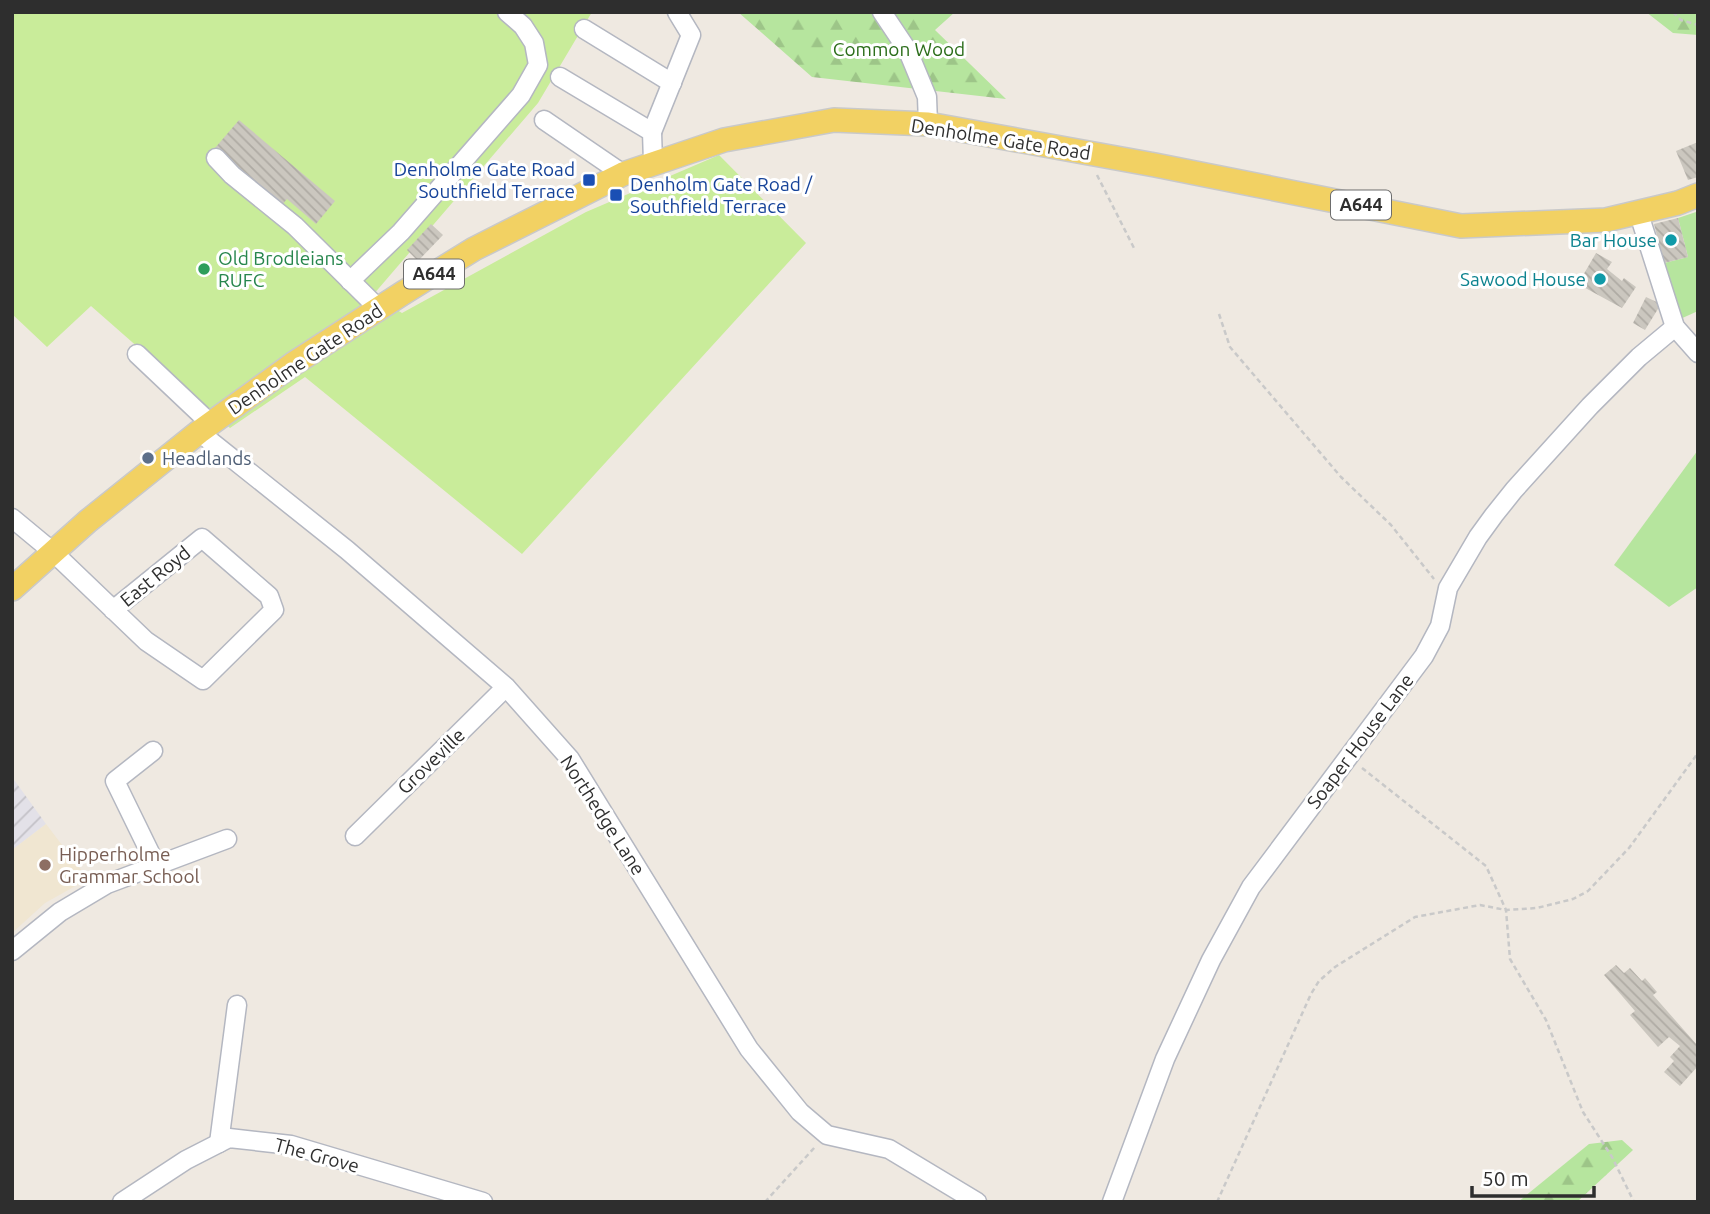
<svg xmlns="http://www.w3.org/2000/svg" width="1710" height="1214" viewBox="0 0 1710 1214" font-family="Ubuntu,sans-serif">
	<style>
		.industrial { fill: url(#industrial-furrows) }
		.education { fill: #f0e6d1 }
		.forest { fill: url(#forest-firs) }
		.garden { fill: #b6e59e }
		.pitch { fill: #c9ec9a }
		.building { fill: url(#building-back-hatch) }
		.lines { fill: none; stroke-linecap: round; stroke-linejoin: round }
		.minor-casing { stroke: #b4b7c1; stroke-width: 21 }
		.major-casing { stroke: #c9c9c9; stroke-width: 26 }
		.path { stroke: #c9c9c9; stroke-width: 2.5; stroke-dasharray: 5 3.5; stroke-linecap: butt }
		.minor { stroke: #fff; stroke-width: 18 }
		.major { stroke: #f2d163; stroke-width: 23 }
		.transit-dot { fill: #1a4fb4; stroke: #fff; stroke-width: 2.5 }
		.culture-dot { fill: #0f9aa8; stroke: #fff; stroke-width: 2.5 }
		.leisure-dot { fill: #2e9e5b; stroke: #fff; stroke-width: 2.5 }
		.service-dot { fill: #5c6f8a; stroke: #fff; stroke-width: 2.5 }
		.education-dot { fill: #8d6e63; stroke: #fff; stroke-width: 2.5 }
		.labels { text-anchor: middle; stroke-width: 6; stroke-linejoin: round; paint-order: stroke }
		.shield { fill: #fff; stroke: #6d6d6d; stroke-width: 2 }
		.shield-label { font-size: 18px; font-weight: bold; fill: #2e2e2e }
		.park-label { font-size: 19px; fill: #2c6e1b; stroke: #fff }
		.street-label { font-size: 19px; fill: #2e2e2e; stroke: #fff }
		.transit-label { font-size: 19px; fill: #164399; stroke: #fff; text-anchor: end }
		.culture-label { font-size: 19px; fill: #0d838f; stroke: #fff; text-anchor: end }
		.leisure-label { font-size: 19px; fill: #27864d; stroke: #fff; text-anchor: start }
		.service-label { font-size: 19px; fill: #4e5e75; stroke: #fff; text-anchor: start }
		.education-label { font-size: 19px; fill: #785e54; stroke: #fff; text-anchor: start }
	</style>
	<defs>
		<pattern id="industrial-furrows" width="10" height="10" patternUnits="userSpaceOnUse" patternTransform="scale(1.75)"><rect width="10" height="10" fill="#e3e1e8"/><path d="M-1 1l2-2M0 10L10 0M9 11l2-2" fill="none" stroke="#c3c1c7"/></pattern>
		<pattern id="forest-firs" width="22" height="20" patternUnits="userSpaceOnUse" patternTransform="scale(1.75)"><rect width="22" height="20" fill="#b6e59e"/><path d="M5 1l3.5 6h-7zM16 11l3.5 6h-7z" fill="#9dc588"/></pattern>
		<pattern id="building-back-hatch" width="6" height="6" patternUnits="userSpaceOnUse" patternTransform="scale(1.75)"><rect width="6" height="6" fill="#cbc7bf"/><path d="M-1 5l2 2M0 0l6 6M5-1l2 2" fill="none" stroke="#afaba4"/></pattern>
	</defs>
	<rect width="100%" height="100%" fill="#efe9e1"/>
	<path class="industrial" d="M12,777L46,824L12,850Z"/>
	<path class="education" d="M46,824L88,879L45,903L12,933V850Z"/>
	<g class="forest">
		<path d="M738,12H955L935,30L1006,99L812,77Z"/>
		<path d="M1646,12H1698V35L1673,33Z"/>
		<path d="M1622,1140L1633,1150L1577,1202H1518L1589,1144Z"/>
	</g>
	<g class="garden">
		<path d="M1696,212L1698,311L1678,320L1664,263L1688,257L1678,218Z"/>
		<path d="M1698,450V587L1669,607L1614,565Z"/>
	</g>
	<path class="pitch" d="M12,12H592L538,103L373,295L402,313L586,212L719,155L806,243L522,554L305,377L230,428L91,306L47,347L12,314Z"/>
	<g class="building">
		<path d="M239,120L335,201L316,224L287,199L282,205L215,148Z"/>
		<path d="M1698,142V177L1688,180L1676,151Z"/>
		<path d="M1678,218L1688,257L1664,263L1654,224Z"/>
		<path d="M431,224L443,235L418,261L407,250Z"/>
		<path d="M1596,253L1612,262L1607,269L1622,281L1624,278L1636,287L1622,308L1578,284Z"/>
		<path d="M1646,297L1661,304L1645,330L1633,323Z"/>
		<path d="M1616,965L1624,973L1630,968L1642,981L1645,978L1657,992L1653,995L1698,1046V1066L1680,1086L1664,1072L1674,1061L1670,1057L1680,1046L1669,1037L1658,1047L1630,1015L1635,1011L1604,975Z"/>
	</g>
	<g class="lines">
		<defs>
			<g id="minor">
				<path d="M882,12L908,51L927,97L928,124"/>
				<path d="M584,29L672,83"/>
				<path d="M560,77L652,132L653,162"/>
				<path d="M544,120L623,174"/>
				<path d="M652,132L691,35L677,12"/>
				<path d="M216,158L232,175L295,226L379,309"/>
				<path d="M1638,211L1675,327L1698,353"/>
				<path d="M350,281L401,232L521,95L538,65L534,43L523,26L507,12"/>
				<path d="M137,354L211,424"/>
				<path d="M199,432L347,550L506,687L570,759L749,1049L800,1112L827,1135L889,1149L977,1202"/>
				<path d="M12,518L53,552L146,641L203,680L274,610L269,596L202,538L113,610"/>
				<path d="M153,751L115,781L156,865"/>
				<path d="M355,836L506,687"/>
				<path d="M12,951L60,912L107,884L227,839"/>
				<path d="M219,1143L237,1005"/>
				<path d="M122,1202L186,1160L229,1138L291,1145L483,1202"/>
				<path d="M1112,1202L1165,1059L1211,960L1251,887L1424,656L1440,626L1448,588L1478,537L1494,515L1514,490L1590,406L1639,357L1675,327"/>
			</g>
			<path id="major" d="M12,589L88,521L199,432L293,364L403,293L474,249L623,174L724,140L834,120L928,124L1155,165L1461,226L1606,220L1678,203L1698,195"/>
		</defs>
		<use href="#minor" class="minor-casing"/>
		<use href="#major" class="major-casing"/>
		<g class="path">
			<path d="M1673,12L1681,20L1698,25"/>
			<path d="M1097,175L1135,250"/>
			<path d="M1219,314L1230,347L1341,477L1391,525L1434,579"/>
			<path d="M1362,768L1486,866L1506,910L1510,959L1546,1020L1583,1112L1612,1157L1634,1202"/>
			<path d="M765,1202L815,1147"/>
			<path d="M1217,1202L1311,994L1319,981L1335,967L1415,917L1480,905L1506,910L1537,908L1573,899L1588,891L1629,848L1698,753"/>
		</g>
		<use href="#minor" class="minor"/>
		<use href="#major" class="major"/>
	</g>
	<g class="transit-dot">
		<rect x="582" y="173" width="14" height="14" rx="3.5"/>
		<rect x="609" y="188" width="14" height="14" rx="3.5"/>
	</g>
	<g class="culture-dot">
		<circle cx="1671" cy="240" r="7"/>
		<circle cx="1600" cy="279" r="7"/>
	</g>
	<circle class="leisure-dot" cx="204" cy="269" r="7"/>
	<circle class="service-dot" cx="148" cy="458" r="7"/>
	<circle class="education-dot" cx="45" cy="865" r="7"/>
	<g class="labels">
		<g class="shield">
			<rect x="1331" y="190.5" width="60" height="29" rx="5"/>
			<rect x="404" y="259.5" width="60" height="29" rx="5"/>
		</g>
		<g class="shield-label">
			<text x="1361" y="211">A644</text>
			<text x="434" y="280">A644</text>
		</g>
		<g class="park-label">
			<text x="899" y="56">Common Wood</text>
		</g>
		<g class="street-label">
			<text transform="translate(1001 139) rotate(9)" y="7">Denholme Gate Road</text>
			<text transform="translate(305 359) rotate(-34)" y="7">Denholme Gate Road</text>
			<text transform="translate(155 576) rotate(-39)" y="7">East Royd</text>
			<text transform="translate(1360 741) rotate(-53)" y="7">Soaper House Lane</text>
			<text transform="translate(431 761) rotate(-44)" y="7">Groveville</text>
			<text transform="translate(603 815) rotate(57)" y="7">Northedge Lane</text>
			<text transform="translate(317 1155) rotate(15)" y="7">The Grove</text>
		</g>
		<g class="transit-label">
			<text x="575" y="176">Denholme Gate Road<tspan x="575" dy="22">Southfield Terrace</tspan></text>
			<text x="630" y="191" text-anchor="start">Denholm Gate Road /<tspan x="630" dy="22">Southfield Terrace</tspan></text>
		</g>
		<g class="culture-label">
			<text x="1657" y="247">Bar House</text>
			<text x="1586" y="286">Sawood House</text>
		</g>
		<g class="leisure-label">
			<text x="218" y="265">Old Brodleians<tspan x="218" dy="22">RUFC</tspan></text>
		</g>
		<g class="service-label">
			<text x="162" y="465">Headlands</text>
		</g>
		<g class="education-label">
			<text x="59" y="861">Hipperholme<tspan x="59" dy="22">Grammar School</tspan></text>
		</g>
	</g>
	<rect width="1710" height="1214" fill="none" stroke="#2e2e2e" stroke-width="28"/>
	<path d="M1472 1186v10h122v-10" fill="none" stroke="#2e2e2e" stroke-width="3.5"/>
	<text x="1482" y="1186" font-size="21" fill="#2e2e2e" stroke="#ffffff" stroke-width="5" paint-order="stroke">50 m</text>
</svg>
